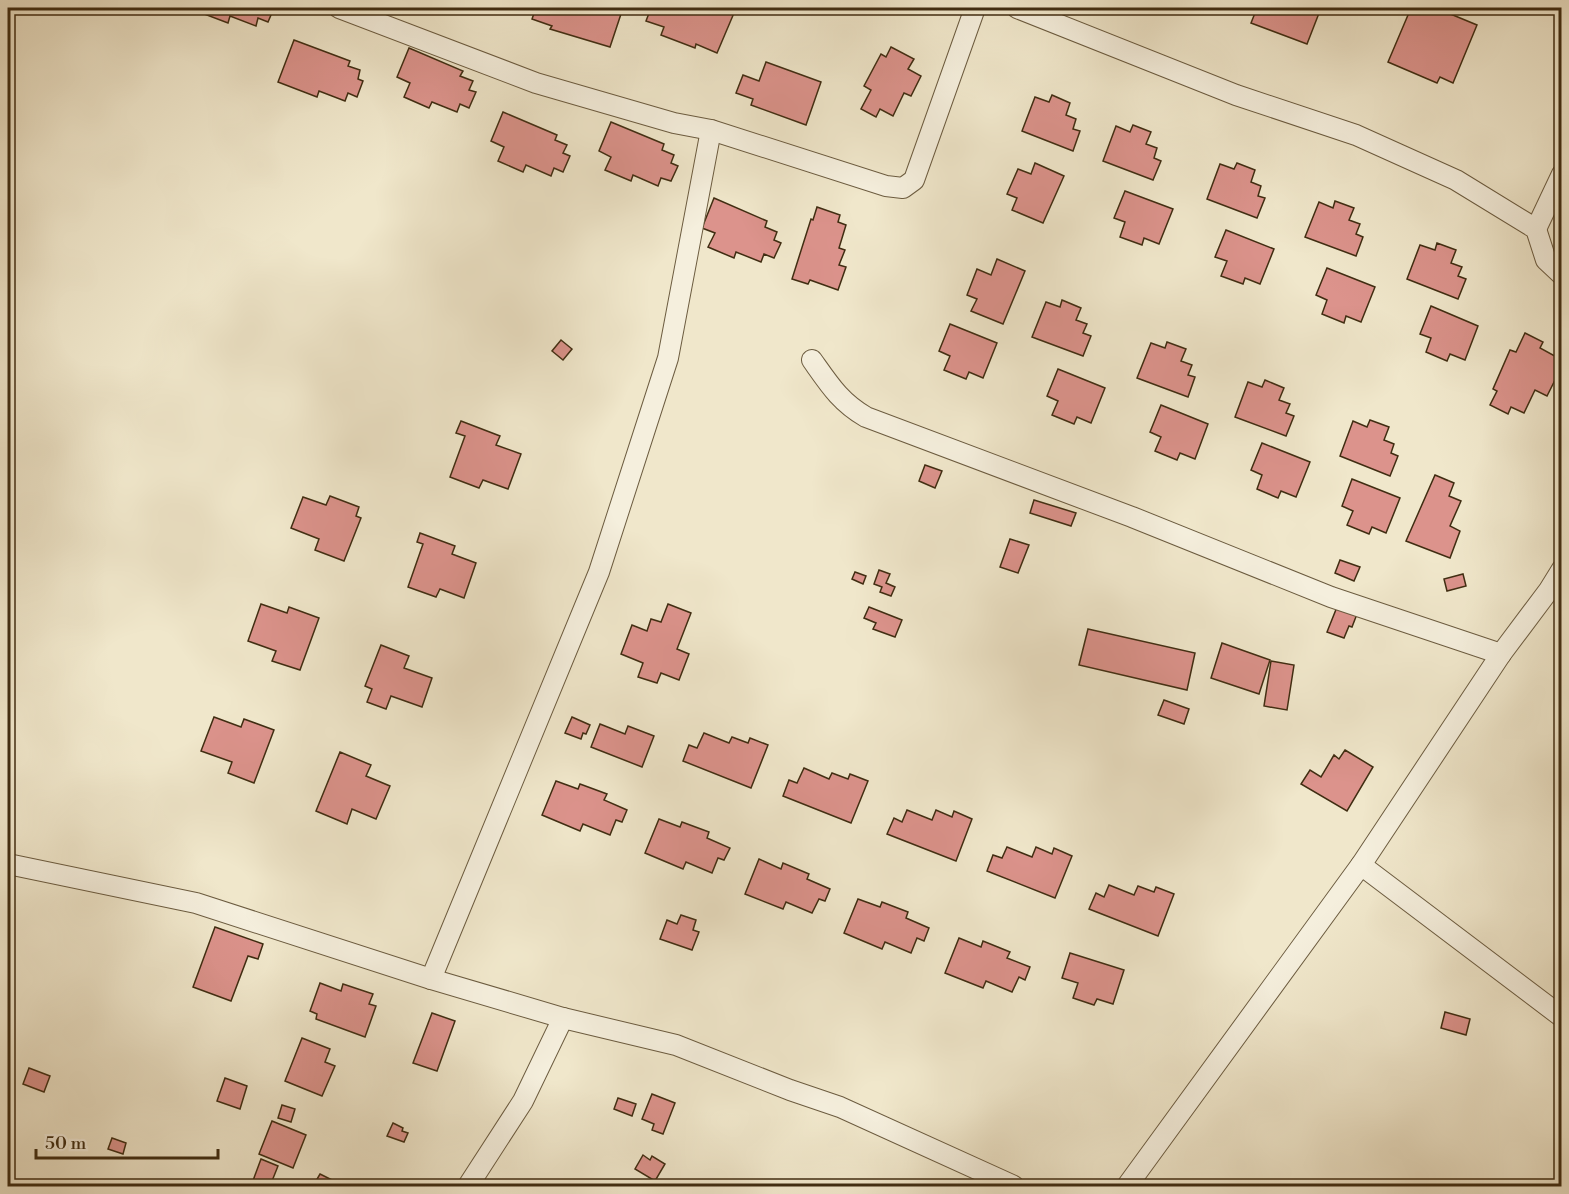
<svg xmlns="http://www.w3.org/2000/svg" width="1569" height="1194" viewBox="0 0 1569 1194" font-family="'Libre Bodoni',serif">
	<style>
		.building { fill: #dc938c; stroke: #402d12; stroke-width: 1.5 }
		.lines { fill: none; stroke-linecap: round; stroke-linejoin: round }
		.minor-casing { stroke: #6c5c40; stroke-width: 22 }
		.minor { stroke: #f5efdd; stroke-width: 20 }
	</style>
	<rect width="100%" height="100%" fill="#f0e7cb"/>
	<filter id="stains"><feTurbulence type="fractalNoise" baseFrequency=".00333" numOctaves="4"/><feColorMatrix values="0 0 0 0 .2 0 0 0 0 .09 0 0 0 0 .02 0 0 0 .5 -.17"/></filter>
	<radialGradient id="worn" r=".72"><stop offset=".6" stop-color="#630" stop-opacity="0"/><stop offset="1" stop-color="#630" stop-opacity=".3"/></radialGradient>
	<g class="building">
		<path d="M192,8H274L268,22L258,18L256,26L230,16L228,23L191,9Z"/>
		<path d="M536,8H548L557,10L558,8H623L610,47L550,29L552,26L532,19Z"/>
		<path d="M651,8L669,13L671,8H696L704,11L705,8H721L734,13L717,53L696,44L695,48L661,35L664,27L646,21Z"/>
		<path d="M1257,8H1321L1307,44L1251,23Z"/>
		<path d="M1411,8H1436L1477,25L1453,83L1440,77L1437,83L1388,62Z"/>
		<path d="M294,40L350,61L348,66L360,70L358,79L363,81L357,97L348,93L345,101L319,91L317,97L278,82Z"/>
		<path d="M891,47L914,59L908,69L921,76L911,96L904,93L893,116L880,109L876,117L861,109L871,90L864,86L881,54L886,57Z"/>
		<path d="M409,48L463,71L460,76L473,81L469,90L476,92L469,108L460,104L457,112L432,102L429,108L404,97L410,83L397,77Z"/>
		<path d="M766,62L821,82L806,125L751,105L753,99L736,93L743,75L759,81Z"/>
		<path d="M1052,95L1070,103L1066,115L1076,119L1073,129L1080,131L1073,151L1022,131L1035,97L1049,102Z"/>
		<path d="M503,112L557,135L555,140L567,145L563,153L570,156L563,172L554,168L551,176L526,165L523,172L498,161L504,147L491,141Z"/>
		<path d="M611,122L664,144L662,150L674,155L671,163L678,166L671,181L661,178L658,186L633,175L631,181L605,170L611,157L599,151Z"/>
		<path d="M1133,125L1151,132L1146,144L1157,148L1154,158L1161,161L1153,180L1103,161L1116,126L1130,132Z"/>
		<path d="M1035,163L1064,176L1043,223L1012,210L1017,198L1007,194L1018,169L1031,174Z"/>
		<path d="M1237,163L1255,170L1251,182L1261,186L1258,196L1265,198L1257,218L1207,199L1220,164L1234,169Z"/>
		<path d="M1125,191L1173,209L1159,244L1144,238L1142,245L1120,237L1125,222L1114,218Z"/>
		<path d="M714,198L767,221L765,227L777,232L774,240L781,243L774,258L764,254L761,262L736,252L734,258L708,247L715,233L702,228Z"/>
		<path d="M1335,201L1354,208L1349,220L1360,224L1356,234L1363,237L1356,256L1305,237L1319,202L1333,208Z"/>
		<path d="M817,207L840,215L838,222L846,225L839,248L845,250L839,265L846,267L838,290L810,280L808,284L792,279L811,219L813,220Z"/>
		<path d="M1226,230L1274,249L1260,284L1245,278L1243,284L1221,276L1227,261L1215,257Z"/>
		<path d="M1437,243L1456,250L1451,263L1462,267L1458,276L1466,279L1458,299L1407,279L1420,245L1435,250Z"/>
		<path d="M997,259L1025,271L1003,324L971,311L977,299L967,295L977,269L991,275Z"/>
		<path d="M1327,268L1375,287L1361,322L1346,316L1344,323L1322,314L1327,300L1316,295Z"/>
		<path d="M1062,300L1081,308L1076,320L1087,324L1083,333L1091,336L1083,356L1032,337L1046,302L1060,307Z"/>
		<path d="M1431,306L1478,326L1465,360L1450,354L1447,361L1426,352L1431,338L1420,334Z"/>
		<path d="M950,324L997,343L983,378L969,372L966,379L944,370L950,356L939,351Z"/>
		<path d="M1525,333L1543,342L1540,348L1562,360V366L1547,396L1535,390L1524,413L1511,407L1508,414L1490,405L1497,391L1493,389L1510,350L1516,352Z"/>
		<path d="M561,340L572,349L563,360L552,351Z"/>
		<path d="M1167,342L1186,349L1181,361L1192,365L1188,375L1195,377L1188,397L1137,378L1151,343L1165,348Z"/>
		<path d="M1058,369L1105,388L1091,423L1077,417L1074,424L1052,415L1058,401L1047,396Z"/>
		<path d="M1265,380L1284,388L1279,400L1290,404L1286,413L1294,416L1286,436L1235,417L1248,382L1262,387Z"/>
		<path d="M1161,405L1208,424L1195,459L1180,453L1177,460L1155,451L1161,437L1150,432Z"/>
		<path d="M1370,420L1389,427L1384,440L1394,444L1391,453L1398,456L1390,476L1340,456L1353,421L1367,427Z"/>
		<path d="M461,421L500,436L496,445L521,454L508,489L483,480L479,488L450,477L465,436L456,433Z"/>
		<path d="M1262,443L1310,462L1296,497L1281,491L1278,498L1257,489L1262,475L1251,470Z"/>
		<path d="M925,465L942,471L935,488L919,481Z"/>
		<path d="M1435,475L1454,483L1449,496L1461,501L1450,526L1460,531L1450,558L1406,541Z"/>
		<path d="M1352,479L1400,498L1386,533L1372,527L1369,534L1347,525L1353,511L1342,506Z"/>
		<path d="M330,496L359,507L356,516L361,518L344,561L315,550L319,539L291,528L303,497L326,505Z"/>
		<path d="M1034,500L1076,513L1071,526L1030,513Z"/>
		<path d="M420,533L455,546L452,554L476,563L464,598L440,589L436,597L408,587L423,544L417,542Z"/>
		<path d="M1010,539L1029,545L1018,573L1000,567Z"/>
		<path d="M1340,560L1360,567L1354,581L1335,573Z"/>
		<path d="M879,570L890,574L886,583L895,587L891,596L880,592L882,587L874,584Z"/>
		<path d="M855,572L866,576L863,584L852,579Z"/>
		<path d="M1463,574L1466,586L1447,591L1444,579Z"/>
		<path d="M261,604L287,613L289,607L319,618L300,670L272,661L276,651L248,641Z"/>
		<path d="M668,604L691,613L677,649L689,654L679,680L661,673L657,683L638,677L643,663L621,654L632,625L647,631L651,619L661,622Z"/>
		<path d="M869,607L902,620L895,637L873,629L876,623L864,618Z"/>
		<path d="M1337,607L1357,614L1352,627L1349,626L1344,638L1327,632Z"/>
		<path d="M1088,629L1195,653L1187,690L1079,665Z"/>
		<path d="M1222,643L1270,660L1259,694L1211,678Z"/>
		<path d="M381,645L409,656L404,668L432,678L422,707L391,696L386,709L367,702L372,689L365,686Z"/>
		<path d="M1271,661L1294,665L1287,710L1264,706Z"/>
		<path d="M1164,700L1189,709L1184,724L1158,715Z"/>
		<path d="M214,717L241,727L244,719L274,730L254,783L228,773L232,762L201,751Z"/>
		<path d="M572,717L590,725L586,734L583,733L581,739L565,733Z"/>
		<path d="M600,724L625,734L628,726L654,736L642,767L591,747Z"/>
		<path d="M704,733L729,743L732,737L748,743L750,738L768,745L751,788L683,761L689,745L697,748Z"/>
		<path d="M1345,750L1373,767L1347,811L1301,784L1310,770L1321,777L1334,755L1339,759Z"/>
		<path d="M340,752L371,765L366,776L390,786L376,819L352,809L347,824L316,811Z"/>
		<path d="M804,768L829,779L832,773L848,779L850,774L868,781L851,823L783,796L789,780L797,783Z"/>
		<path d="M556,781L578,789L580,784L607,794L604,800L627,810L622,822L616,820L610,835L583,824L580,831L542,815Z"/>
		<path d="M907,810L932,820L936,810L952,817L954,811L972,819L956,861L887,834L894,818L902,822Z"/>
		<path d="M659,819L680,827L682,822L709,832L707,838L730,848L724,860L718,858L712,873L686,862L683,869L645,853Z"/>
		<path d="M1007,847L1032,857L1036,847L1052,854L1054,848L1072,856L1055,898L987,871L993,855L1002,858Z"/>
		<path d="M759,859L781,869L783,863L809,874L807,879L830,889L825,901L819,899L812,913L786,902L783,909L745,894Z"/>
		<path d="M1109,885L1134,895L1138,886L1154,892L1156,887L1174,894L1158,936L1089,909L1096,893L1104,897Z"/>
		<path d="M858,899L880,907L882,902L908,912L906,918L929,928L924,941L917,938L911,953L885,942L882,949L844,933Z"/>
		<path d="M681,915L696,920L693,930L699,932L692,950L660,939L667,920L677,924Z"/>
		<path d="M215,927L263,944L258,959L248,956L231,1001L193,987Z"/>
		<path d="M959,938L981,947L983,941L1010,952L1007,958L1030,967L1025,980L1019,977L1012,992L986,981L983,988L945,973Z"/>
		<path d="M1070,953L1124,970L1113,1004L1097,999L1094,1005L1073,998L1078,983L1062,978Z"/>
		<path d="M320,983L341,991L343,984L373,994L369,1004L376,1006L365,1037L316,1019L317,1014L310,1011Z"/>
		<path d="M1445,1012L1470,1019L1466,1035L1441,1028Z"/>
		<path d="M432,1013L455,1021L437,1071L413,1063Z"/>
		<path d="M302,1038L330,1049L325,1062L335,1066L322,1096L285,1081Z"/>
		<path d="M29,1068L50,1076L44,1092L23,1084Z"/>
		<path d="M225,1078L247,1086L240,1109L217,1101Z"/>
		<path d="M652,1094L675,1103L663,1134L652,1130L654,1124L642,1119Z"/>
		<path d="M618,1098L636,1104L632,1116L614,1109Z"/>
		<path d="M282,1105L295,1109L291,1122L278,1118Z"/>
		<path d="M272,1121L306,1135L293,1168L259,1154Z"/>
		<path d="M393,1123L403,1128L402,1131L408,1133L404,1142L387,1136Z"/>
		<path d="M112,1138L126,1143L123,1154L108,1149Z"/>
		<path d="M643,1155L650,1160L652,1156L665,1164L655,1181L635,1169Z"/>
		<path d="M261,1159L278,1166L270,1186H251Z"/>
		<path d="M320,1174L344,1186H313Z"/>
	</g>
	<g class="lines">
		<defs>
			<g id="minor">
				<path d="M339,8L536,83L674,123L711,130L886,186L903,188L914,180L975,8"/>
				<path d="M1017,8L1236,95L1356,135L1456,180L1536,229L1546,260L1562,275"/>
				<path d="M1536,229L1562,174"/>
				<path d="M812,360C829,384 840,402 866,417L1132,517L1331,597L1501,654"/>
				<path d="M8,864L196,903L431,979L563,1018L676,1045L790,1090L840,1107L1014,1186"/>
				<path d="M1361,865L1562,1017"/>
				<path d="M431,979L599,572L668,358L711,130"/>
				<path d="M468,1186L523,1101L563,1018"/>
				<path d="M1127,1186L1361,865L1501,654L1549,590L1562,569"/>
			</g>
		</defs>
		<use href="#minor" class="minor-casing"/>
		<use href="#minor" class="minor"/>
	</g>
	<rect width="1569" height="1194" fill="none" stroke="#f0e7cb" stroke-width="30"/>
	<rect x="9" y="9" width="1551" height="1176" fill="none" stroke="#402d12" stroke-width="3"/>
	<rect x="15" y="15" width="1539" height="1164" fill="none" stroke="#402d12" stroke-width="1.5"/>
	<path d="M36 1149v9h182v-9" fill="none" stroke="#402d12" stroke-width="3"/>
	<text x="45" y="1149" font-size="18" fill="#402d12" stroke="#f5efdd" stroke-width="4.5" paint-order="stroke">50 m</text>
	<rect width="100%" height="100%" filter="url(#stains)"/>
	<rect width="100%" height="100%" fill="url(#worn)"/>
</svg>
